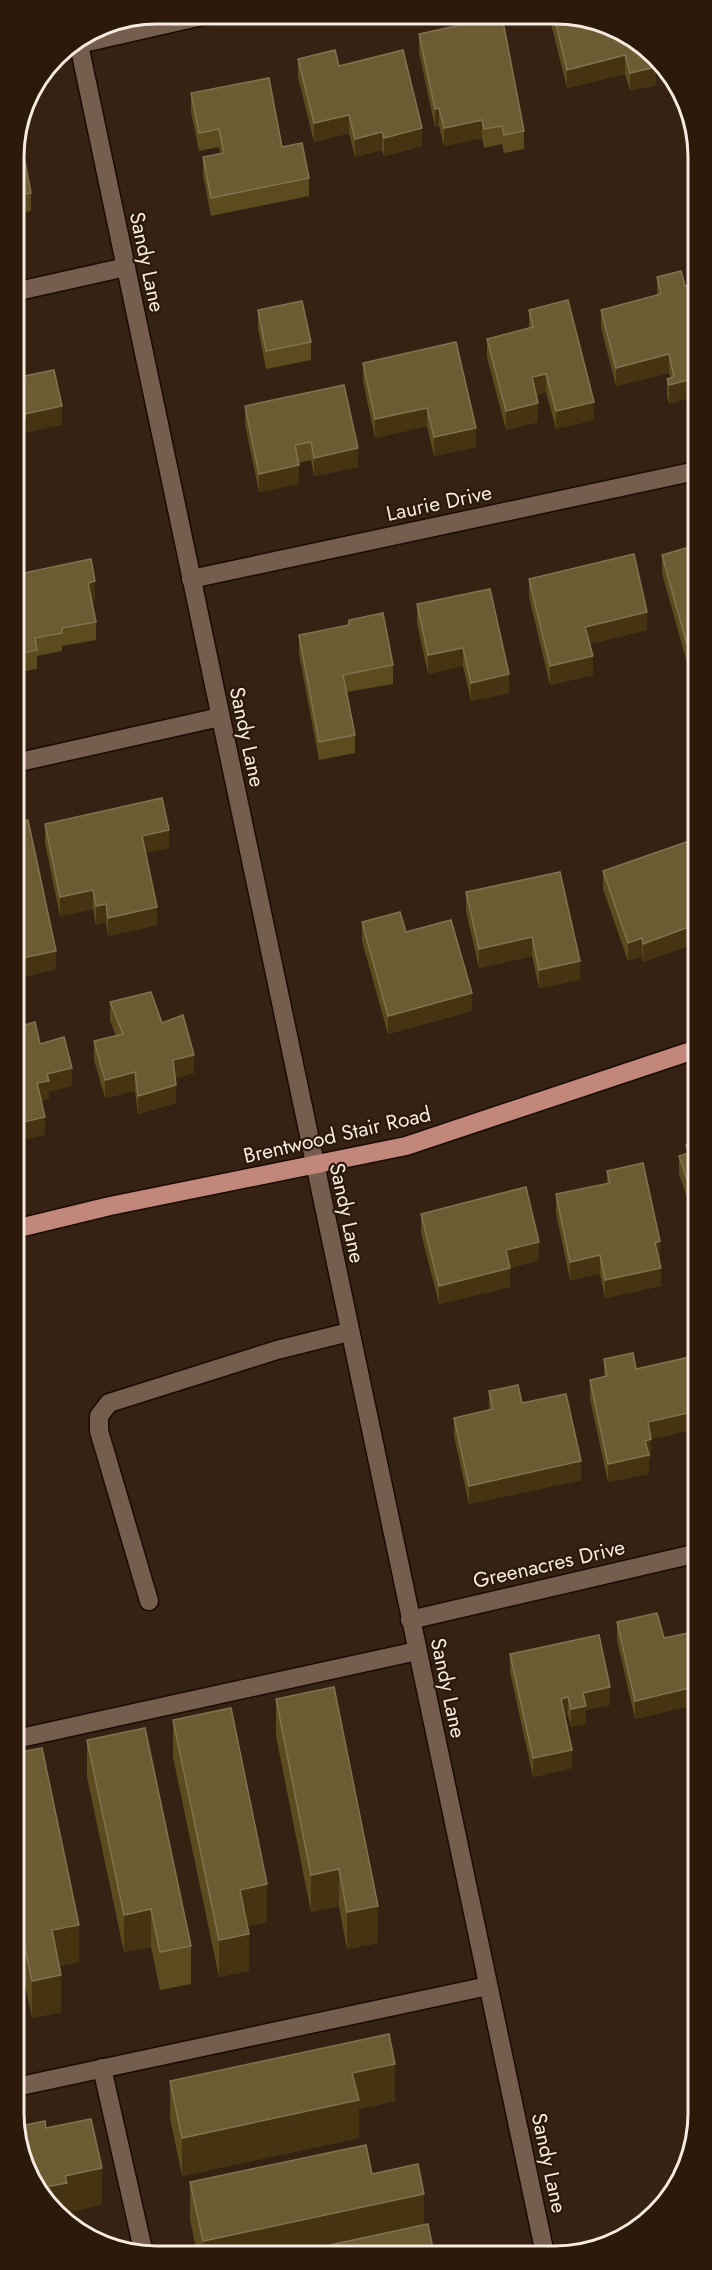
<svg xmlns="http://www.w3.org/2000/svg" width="712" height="2270" viewBox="0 0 712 2270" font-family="Jost,sans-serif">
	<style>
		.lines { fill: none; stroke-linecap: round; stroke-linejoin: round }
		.minor-casing { stroke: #1c0b01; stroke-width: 21 }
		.major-casing { stroke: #1c0b01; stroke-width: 21 }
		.minor { stroke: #755e4e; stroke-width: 18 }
		.major { stroke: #c1877b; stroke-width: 18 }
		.wall { fill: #5c4b1f }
		.shaded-wall { fill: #453312 }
		.building { fill: #6c5c34; stroke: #82724f; stroke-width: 1.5 }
		.labels { text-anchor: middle; stroke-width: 4.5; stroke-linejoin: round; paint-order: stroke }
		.street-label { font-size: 21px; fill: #f7eae0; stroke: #2b190a }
		.rim { fill: none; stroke: #f7eae0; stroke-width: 3 }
	</style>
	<rect width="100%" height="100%" fill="#352213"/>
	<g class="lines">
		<defs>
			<g id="minor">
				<path d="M78,40L545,2254"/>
				<path d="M79,44L211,14"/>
				<path d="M14,292L126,267"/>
				<path d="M191,579L696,471"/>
				<path d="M15,763L220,717"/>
				<path d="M149,1601L99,1431V1416L109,1403L277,1350L349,1332"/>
				<path d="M410,1620L698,1553"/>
				<path d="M16,1739L417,1651"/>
				<path d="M102,2068L144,2254"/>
				<path d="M16,2087L488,1986"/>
			</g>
			<path id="major" d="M15,1229L110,1206L406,1146L697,1049"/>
		</defs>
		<use href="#minor" class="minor-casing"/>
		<use href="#major" class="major-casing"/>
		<use href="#minor" class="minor"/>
		<use href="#major" class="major"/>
	</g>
	<g class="wall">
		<path d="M552,16H583L657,56L662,66L656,68V85L630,91L625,74L567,88L552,28Z"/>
		<path d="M419,34L524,131V149L504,153L502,144L484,148L482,138L444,146L439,126L435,127L419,52Z"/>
		<path d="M298,59L339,66L422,146L384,156L382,150L355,157L349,133L314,142L298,77Z"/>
		<path d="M191,93L282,147L309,178V196L211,216L203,175V157L220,153L219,147L199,151L191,112Z"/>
		<path d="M14,147L31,193V211L14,215Z"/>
		<path d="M657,277L685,286L693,284L669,404L667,397V379L670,378L669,373L616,386L601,328V310L657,295Z"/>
		<path d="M258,310L311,342V360L266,369L258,328Z"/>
		<path d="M529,310L594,420L556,429L546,392L536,395L538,422L506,430L487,357V339L529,328Z"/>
		<path d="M456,342L476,447L434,456L427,426L375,438L363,381V363Z"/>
		<path d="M245,406L358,467L314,476L311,460L299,463V484L259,492L245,424Z"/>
		<path d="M696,545L687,663L662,573V555Z"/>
		<path d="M14,575L95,600L92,601L96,622V640L62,646V651L37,656V669L14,673Z"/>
		<path d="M529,579L647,630L589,644L593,675L550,685L529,597Z"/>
		<path d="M417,604L509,693L471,701L463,666L428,674L417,623Z"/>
		<path d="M349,620L393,665V684L347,692L355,735V753L319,760L299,654V635L349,626Z"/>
		<path d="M15,823L56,969L22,977L17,953H15Z"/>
		<path d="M45,824L169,848L146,853L157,925L108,936L106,922L96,925L93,909L60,916L45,843Z"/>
		<path d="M603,871L694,936V944L643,962L642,956L628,961L603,889Z"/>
		<path d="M466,892L580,961V980L539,988L532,956L479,968L466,911Z"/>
		<path d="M362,922L406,932L472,1011L388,1034L362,941Z"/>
		<path d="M110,1002L162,1023L194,1073L175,1078L176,1103L138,1114L135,1091L105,1098L94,1060V1041L116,1036L110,1020Z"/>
		<path d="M697,1141V1228L679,1174V1156L686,1154V1145Z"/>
		<path d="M607,1171L660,1260H659L661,1286L605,1298L600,1274L570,1280L556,1213V1194L607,1183Z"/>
		<path d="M421,1214L539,1260L510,1268V1287L439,1304L421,1233Z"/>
		<path d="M604,1359L636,1369L697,1393V1429L651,1439V1457L649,1458V1474L608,1482L590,1399V1380L604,1377Z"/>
		<path d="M489,1391L522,1403L581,1480L469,1504L454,1436V1418L489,1410Z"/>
		<path d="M617,1622L664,1638L698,1631V1704L635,1719L617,1640Z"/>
		<path d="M510,1654L610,1705L586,1710V1724L571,1727L568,1715L564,1716L572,1768L533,1777L510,1672Z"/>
		<path d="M276,1699L378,1943L347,1949L339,1906L311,1912L276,1736Z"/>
		<path d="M173,1720L267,1922L248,1926L249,1971L219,1977L173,1757Z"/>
		<path d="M87,1740L191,1946V1984L160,1990L151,1947L124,1952L87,1777Z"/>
		<path d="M16,1753L79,1962L60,1966L61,2012L32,2018L16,1943Z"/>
		<path d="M170,2081L395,2101L359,2109V2138L182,2176L170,2118Z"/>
		<path d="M372,2174L424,2225L434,2254H197L190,2219V2182Z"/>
	</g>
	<g class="shaded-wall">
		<path d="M652,53L657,56L662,66L656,68V85L630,91V73Z"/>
		<path d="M625,55V74L567,88V70Z"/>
		<path d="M439,108V126L435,127V109Z"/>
		<path d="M349,115V133L314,142V123Z"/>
		<path d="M482,120V138L444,146V128Z"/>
		<path d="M422,128V146L384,156V138Z"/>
		<path d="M382,132V150L355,157V139Z"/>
		<path d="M669,354V373L616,386V368Z"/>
		<path d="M546,374V392L532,396V377Z"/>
		<path d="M696,378V397L669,404V385Z"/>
		<path d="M594,402V420L556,429V411Z"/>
		<path d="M538,403V422L506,430V411Z"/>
		<path d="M62,406V425L25,433V439L14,441V423L25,414Z"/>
		<path d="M427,408V426L375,438V419Z"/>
		<path d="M476,428V447L434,456V437Z"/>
		<path d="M358,448V467L314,476V458Z"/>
		<path d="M299,465V484L259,492V474Z"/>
		<path d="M95,581V600L88,601V583Z"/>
		<path d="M647,612V630L585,645V627Z"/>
		<path d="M696,642V660L687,663V645Z"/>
		<path d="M463,648V666L428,674V655Z"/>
		<path d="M593,656V675L550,685V666Z"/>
		<path d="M509,674V693L471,701V683Z"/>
		<path d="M169,830V848L142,854V836Z"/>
		<path d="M93,890V909L60,916V897Z"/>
		<path d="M106,904V922L96,925V906Z"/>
		<path d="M157,907V925L108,936V918Z"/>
		<path d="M697,916V935L694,936V944L643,962V944L691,918Z"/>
		<path d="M532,937V956L479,968V949Z"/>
		<path d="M642,938V956L628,961V943Z"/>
		<path d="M56,951V969L22,977V958Z"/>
		<path d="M580,961V980L539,988V970Z"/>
		<path d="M472,993V1011L388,1034V1016Z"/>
		<path d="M194,1055V1073L173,1079V1060Z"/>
		<path d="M72,1068V1086L49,1092V1099L37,1102V1083L47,1074Z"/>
		<path d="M135,1072V1091L105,1098V1080Z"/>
		<path d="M176,1085V1103L138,1114V1096Z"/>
		<path d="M45,1117V1135L15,1142V1124Z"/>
		<path d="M660,1241V1260L655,1261V1243Z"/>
		<path d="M539,1242V1260L506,1269V1250Z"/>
		<path d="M600,1255V1274L570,1280V1262Z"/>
		<path d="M510,1268V1287L439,1304V1286Z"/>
		<path d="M661,1268V1286L605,1298V1280Z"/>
		<path d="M697,1411V1429L651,1439V1457L649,1458V1474L608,1482V1464L645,1441L648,1422Z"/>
		<path d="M581,1461V1480L469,1504V1486Z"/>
		<path d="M698,1686V1704L635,1719V1701Z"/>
		<path d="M610,1687V1705L586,1710V1724L571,1727V1709L583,1693Z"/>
		<path d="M568,1697V1715L561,1717V1699Z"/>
		<path d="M572,1750V1768L533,1777V1758Z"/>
		<path d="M339,1869V1906L311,1912V1875Z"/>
		<path d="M267,1884V1922L240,1927V1890Z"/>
		<path d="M378,1906V1943L347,1949V1912Z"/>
		<path d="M151,1909V1947L124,1952V1915Z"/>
		<path d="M79,1925V1962L52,1968V1930Z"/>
		<path d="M249,1934V1971L219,1977V1940Z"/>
		<path d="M61,1975V2012L32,2018V1981Z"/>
		<path d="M395,2064V2101L359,2109V2138L182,2176V2138L352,2073Z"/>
		<path d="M102,2168V2205L67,2213V2220H66L55,2214L41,2188L65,2176Z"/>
		<path d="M424,2194V2231L317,2254H203V2241Z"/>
	</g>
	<g class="building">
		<path d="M502,16L524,131L504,135L502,126L484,129L482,120L444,128L439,108L435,109L419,34Z"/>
		<path d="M554,16H583L652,53L656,67L630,73L625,55L567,70Z"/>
		<path d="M335,50L339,66L403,50L422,128L384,138L382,132L355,139L349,115L314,123L298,59Z"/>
		<path d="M269,78L282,147L302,143L309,178L211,198L203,157L224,153L219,129L199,133L191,93Z"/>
		<path d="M19,130L31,193L14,196V147Z"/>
		<path d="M681,271L685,286L693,284L696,295V378L669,385L667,379L674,377L669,354L616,368L601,310L661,294L657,277Z"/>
		<path d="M568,300L594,402L556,411L546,374L532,377L538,403L506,411L487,339L533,327L529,310Z"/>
		<path d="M302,301L311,342L266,351L258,310Z"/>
		<path d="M456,342L476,428L434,437L427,408L375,419L363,363Z"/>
		<path d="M54,370L62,406L25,414V420L14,423V374L15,378Z"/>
		<path d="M344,385L358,448L314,458L311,442L295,445L299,465L259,474L245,406Z"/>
		<path d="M696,545V642L687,645L662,555Z"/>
		<path d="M634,554L647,612L585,627L593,656L550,666L529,579Z"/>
		<path d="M91,559L95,581L88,583L96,622L62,628V633L35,638L37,650L14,655V575Z"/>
		<path d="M490,589L509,674L471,683L463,648L428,655L417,604Z"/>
		<path d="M383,613L393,665L343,675L355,735L319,742L299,635L349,625V620Z"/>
		<path d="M162,798L169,830L142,836L157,907L108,918L106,904L96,906L93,890L60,897L45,824Z"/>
		<path d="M28,820L56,951L22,958L17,935H15V823Z"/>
		<path d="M695,839L697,844V916L691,918L694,925L643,944L642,938L628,943L603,871Z"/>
		<path d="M560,872L580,961L539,970L532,937L479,949L466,892Z"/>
		<path d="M400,912L406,932L451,920L472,993L388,1016L362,922Z"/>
		<path d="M151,992L162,1023L183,1015L194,1055L173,1060L176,1085L138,1096L135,1072L105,1080L94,1041L123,1034L110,1002Z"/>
		<path d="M35,1022L40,1044L64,1037L72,1068L47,1074L49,1081L37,1083L45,1117L15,1124V1028Z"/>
		<path d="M697,1141V1209L679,1156L689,1153L686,1145Z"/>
		<path d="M643,1163L660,1241L655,1243L661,1268L605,1280L600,1255L570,1262L556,1194L610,1183L607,1171Z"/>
		<path d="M526,1187L539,1242L506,1250L510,1268L439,1286L421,1214Z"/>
		<path d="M633,1353L636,1369L690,1357L697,1393V1411L648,1422L651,1439L645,1441L649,1455L608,1464L590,1380L607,1376L604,1359Z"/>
		<path d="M518,1385L522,1403L566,1394L581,1461L469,1486L454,1418L493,1409L489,1391Z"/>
		<path d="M657,1613L664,1638L698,1631V1686L635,1701L617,1622Z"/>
		<path d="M599,1635L610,1687L583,1693L586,1706L571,1709L568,1697L561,1699L572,1750L533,1758L510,1654Z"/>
		<path d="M334,1687L378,1906L347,1912L339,1869L311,1875L276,1699Z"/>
		<path d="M231,1708L267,1884L240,1890L249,1934L219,1940L173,1720Z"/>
		<path d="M145,1728L191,1946L160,1952L151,1909L124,1915L87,1740Z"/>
		<path d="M42,1748L79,1925L52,1930L61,1975L32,1981L16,1905V1753Z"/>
		<path d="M389,2034L395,2064L352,2073L359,2100L182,2138L170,2081Z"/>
		<path d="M91,2119L102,2168L65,2176L67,2183L41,2188L16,2141V2127L45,2121L46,2128Z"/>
		<path d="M366,2145L372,2174L418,2164L424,2194L203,2241L190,2182Z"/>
		<path d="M428,2224L434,2254H288Z"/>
	</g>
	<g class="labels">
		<g class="street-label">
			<text transform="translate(147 262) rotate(78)" y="7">Sandy Lane</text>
			<text transform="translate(439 503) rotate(-12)" y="7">Laurie Drive</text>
			<text transform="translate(247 737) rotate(78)" y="7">Sandy Lane</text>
			<text transform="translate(337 1135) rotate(-13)" y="7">Brentwood Stair Road</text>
			<text transform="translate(347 1213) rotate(78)" y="7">Sandy Lane</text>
			<text transform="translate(549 1564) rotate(-13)" y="7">Greenacres Drive</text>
			<text transform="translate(448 1688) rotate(78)" y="7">Sandy Lane</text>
			<text transform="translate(549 2163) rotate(78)" y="7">Sandy Lane</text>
		</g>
	</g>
	<path d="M0 0H712V2270H0ZM157 24H555A133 133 0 0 1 688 157V2113A133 133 0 0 1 555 2246H157A133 133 0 0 1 24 2113V157A133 133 0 0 1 157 24Z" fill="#2b190a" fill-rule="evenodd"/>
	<path class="rim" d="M157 24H555A133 133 0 0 1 688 157V2113A133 133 0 0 1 555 2246H157A133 133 0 0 1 24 2113V157A133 133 0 0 1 157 24Z"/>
</svg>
